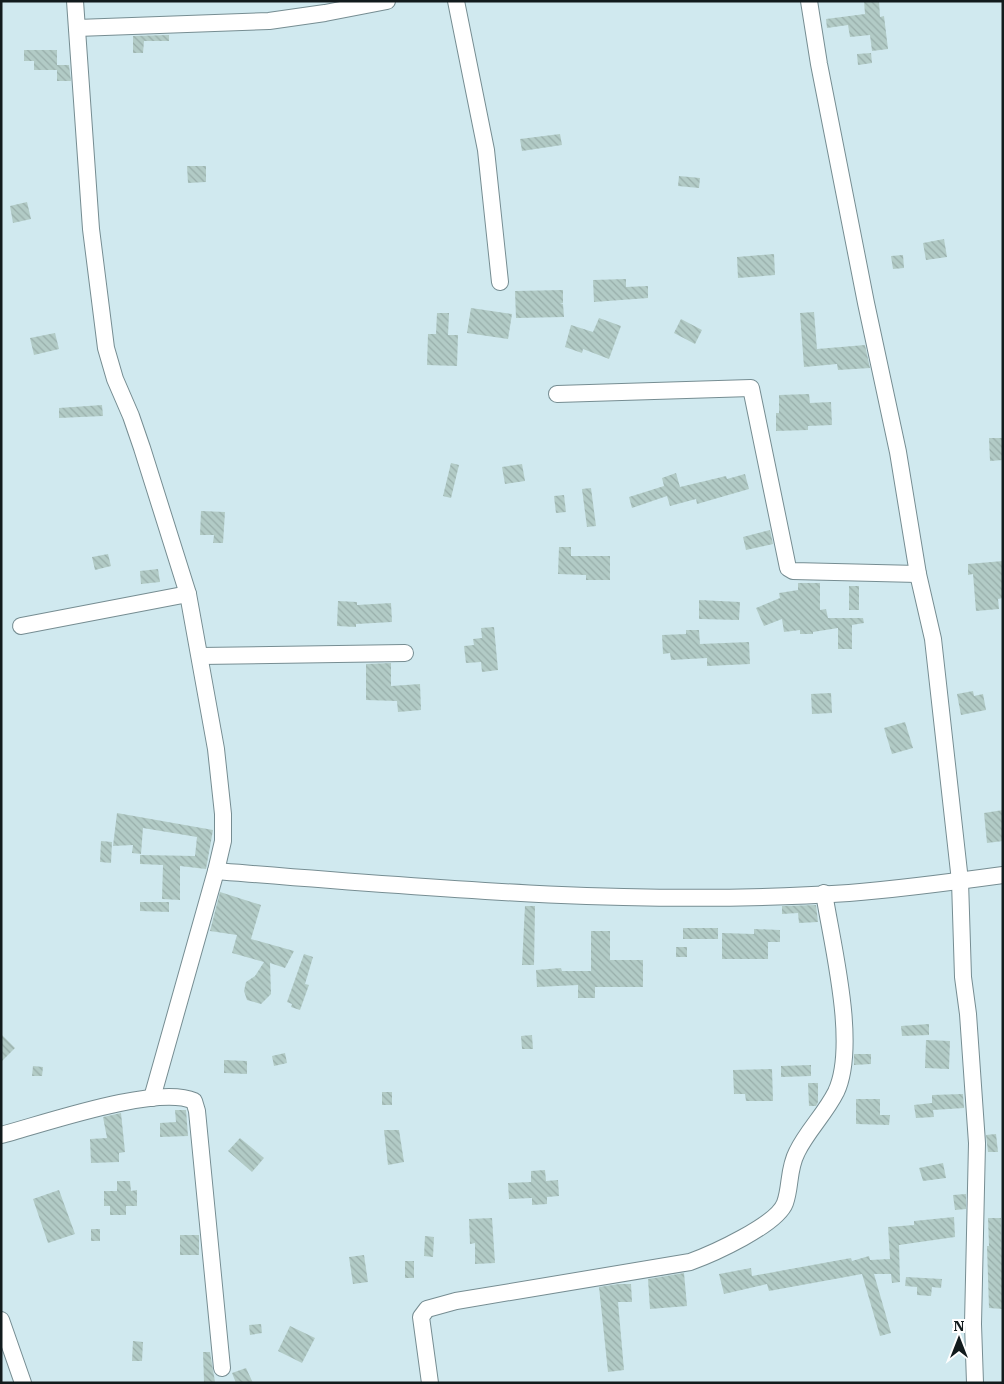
<svg xmlns="http://www.w3.org/2000/svg" width="1004" height="1384" viewBox="0 0 1004 1384" font-family="'IBM Plex Serif',serif">
	<style>
		.building { fill: url(#building-back-hatch) }
		.lines { fill: none; stroke-linecap: round; stroke-linejoin: round }
		.minor-casing { stroke: #768d92; stroke-width: 18 }
		.minor { stroke: #fff; stroke-width: 16 }
	</style>
	<defs>
		<pattern id="building-back-hatch" width="6" height="6" patternUnits="userSpaceOnUse" patternTransform="scale(1.25)"><rect width="6" height="6" fill="#b2cbc6"/><path d="M-1 5l2 2M0 0l6 6M5-1l2 2" fill="none" stroke="#98aeaa"/></pattern>
	</defs>
	<rect width="100%" height="100%" fill="#d0e9ef"/>
	<g class="building">
		<path d="M864,1H879L880,17L884,16L888,49L872,51L870,35L850,37L848,25L827,28L826,19L865,14Z"/>
		<path d="M169,35V41H144L143,53H133V36Z"/>
		<path d="M24,50H57V70H34V61H24Z"/>
		<path d="M871,53L872,63L858,65L857,54Z"/>
		<path d="M57,65H69L71,81H57Z"/>
		<path d="M560,134L562,145L522,151L520,139Z"/>
		<path d="M187,166H206V182L188,183Z"/>
		<path d="M679,176L700,178L699,188L678,186Z"/>
		<path d="M27,202L31,219L13,223L10,206Z"/>
		<path d="M944,239L947,257L926,260L923,243Z"/>
		<path d="M774,254L775,275L738,278L737,257Z"/>
		<path d="M903,255L904,268L893,269L891,256Z"/>
		<path d="M626,279V287L648,286V298L594,302L593,280Z"/>
		<path d="M563,290V303H560L563,304L564,317L516,318L515,291Z"/>
		<path d="M471,308L512,314L508,339L467,333Z"/>
		<path d="M814,312L817,349L865,345L870,368L838,370L837,364L804,367L800,313Z"/>
		<path d="M437,313H449L448,335H458L457,366L427,365L428,334H436Z"/>
		<path d="M599,318L621,326L609,359L583,349L582,353L565,347L571,325L593,332Z"/>
		<path d="M681,319L702,330L695,344L674,333Z"/>
		<path d="M55,333L59,349L34,355L30,338Z"/>
		<path d="M809,394L810,403L831,402L832,425L808,426V430L776,431V413H779V395Z"/>
		<path d="M102,405L103,416L59,418V408Z"/>
		<path d="M989,438H1003V460L990,461Z"/>
		<path d="M451,463L459,465L451,498L443,496Z"/>
		<path d="M522,464L525,481L505,484L502,467Z"/>
		<path d="M676,473L680,487L726,476L727,479L745,474L749,489L697,504L696,499L670,506L667,496L632,508L629,497L664,486L662,478Z"/>
		<path d="M591,488L596,526L587,527L582,489Z"/>
		<path d="M564,495L566,512L556,513L554,496Z"/>
		<path d="M201,511L225,512L223,543H213L214,535H200Z"/>
		<path d="M770,530L773,544L746,550L743,537Z"/>
		<path d="M559,547H571V556H610V580H586V575L558,574Z"/>
		<path d="M108,554L111,566L95,570L92,557Z"/>
		<path d="M1003,561V598L998,599L999,609L976,611L973,574L968,575V564Z"/>
		<path d="M158,569L160,582L141,584L140,571Z"/>
		<path d="M798,583H820V610L826,609L828,618H863L864,623L852,625V649H838V628L813,632V634H800V630L784,632L782,619L764,626L756,608L780,598L779,593L798,590Z"/>
		<rect x="849" y="586" width="10" height="24"/>
		<path d="M699,600L740,602L739,620L699,619Z"/>
		<path d="M338,601L357,602V605L391,603L392,622L356,624V627L337,626Z"/>
		<path d="M494,627L498,670L482,672L481,662L466,663L464,646L474,645L473,639L482,638L481,628Z"/>
		<path d="M686,630H699L700,644L749,642L750,664L707,666V658L671,660L670,653L663,654L662,635L686,634Z"/>
		<path d="M391,663V686L420,684L421,710L398,712L397,701L366,700V664Z"/>
		<path d="M973,691L974,696L983,694L986,710L961,715L957,694Z"/>
		<path d="M831,693L832,713L812,714L811,694Z"/>
		<path d="M905,722L913,748L892,754L884,728Z"/>
		<path d="M1003,810V841L987,843L984,813Z"/>
		<path d="M117,813L213,830L206,869L180,866V900L162,899L163,865L140,864V855L195,856L197,837L143,828L141,854L132,853L133,845L113,846Z"/>
		<path d="M101,841L112,842L111,863L100,862Z"/>
		<path d="M220,892L261,905L251,939L294,951L285,968L270,963L271,994L261,1004L247,1000L244,991L246,982L255,976L264,962L232,953L237,935L210,931Z"/>
		<path d="M140,902H169V912L140,911Z"/>
		<path d="M816,905L818,922L799,923L798,913L782,914V906Z"/>
		<path d="M525,906H535L534,965H522Z"/>
		<rect x="683" y="928" width="35" height="11"/>
		<path d="M754,929L780,930V942H768V959H722V933L754,934Z"/>
		<path d="M591,931H610V960H643V987H595V998H578V985L537,987L536,970L561,968L562,971H591Z"/>
		<rect x="676" y="947" width="11" height="10"/>
		<path d="M304,954L313,957L305,984L309,985L300,1010L291,1007L292,1004L287,1002Z"/>
		<path d="M929,1024V1035L902,1036L901,1026Z"/>
		<path d="M1,1034L15,1048L1,1062Z"/>
		<path d="M532,1035L533,1049H522L521,1036Z"/>
		<path d="M926,1040L950,1041L949,1069L925,1068Z"/>
		<path d="M285,1053L287,1063L274,1066L272,1056Z"/>
		<path d="M854,1054H871V1064L854,1065Z"/>
		<path d="M224,1060L247,1061V1074L224,1073Z"/>
		<path d="M811,1065V1076L781,1077V1066Z"/>
		<path d="M33,1066L43,1067L42,1076H32Z"/>
		<path d="M772,1069L773,1101H746L745,1094H734L733,1070Z"/>
		<path d="M808,1083H818V1102L816,1106H809Z"/>
		<rect x="382" y="1092" width="10" height="13"/>
		<path d="M963,1094L964,1108L933,1110L934,1117L916,1118L914,1105L932,1103V1095Z"/>
		<path d="M856,1099H880V1115H890L889,1125L856,1124Z"/>
		<path d="M175,1110H186L188,1136L160,1137V1123L176,1122Z"/>
		<path d="M121,1113L125,1152L119,1153V1162L91,1163L90,1139L107,1138L103,1117Z"/>
		<path d="M384,1130H399L404,1162L388,1165Z"/>
		<path d="M996,1134L998,1152H988L986,1135Z"/>
		<path d="M240,1138L264,1158L252,1172L228,1151Z"/>
		<path d="M943,1163L946,1178L923,1181L919,1168Z"/>
		<path d="M545,1170L546,1181L558,1180L559,1196L547,1197V1204L532,1205V1198L509,1199L508,1183L531,1182V1171Z"/>
		<path d="M117,1181H130L131,1191L137,1190V1206H126V1215H110V1206H104V1191H117Z"/>
		<path d="M59,1190L75,1234L48,1243L33,1199Z"/>
		<path d="M966,1194V1209L955,1210L953,1195Z"/>
		<path d="M954,1217L955,1237L899,1245L900,1282L892,1283L891,1274H874L891,1333L880,1336L862,1274L769,1291L767,1284L724,1294L719,1274L751,1268L752,1276L851,1258L852,1261L869,1256L870,1260L890,1259L888,1227L914,1225V1221Z"/>
		<path d="M492,1218L495,1263L475,1264V1243L470,1244L469,1219Z"/>
		<path d="M988,1218H1001L1003,1309L989,1308L987,1246H989Z"/>
		<rect x="91" y="1229" width="9" height="12"/>
		<rect x="180" y="1235" width="19" height="20"/>
		<path d="M425,1236L434,1237L433,1257L424,1256Z"/>
		<path d="M364,1255L368,1282L353,1284L349,1257Z"/>
		<rect x="405" y="1261" width="9" height="17"/>
		<path d="M684,1273L687,1306L650,1309L648,1279Z"/>
		<path d="M906,1277L942,1279L941,1288L932,1287L931,1296L917,1295V1287L905,1286Z"/>
		<path d="M619,1284H631L632,1302H618L624,1370L608,1372L599,1287Z"/>
		<path d="M261,1324L262,1333L250,1335L249,1325Z"/>
		<path d="M290,1326L315,1338L302,1363L278,1351Z"/>
		<path d="M133,1341L143,1342L142,1361H132Z"/>
		<path d="M203,1352H210L215,1382H204Z"/>
		<path d="M246,1368L253,1383H236L232,1373Z"/>
	</g>
	<g class="lines">
		<defs>
			<g id="minor">
				<path d="M75,1L91,229L106,348L115,379L131,416L142,448L188,594L216,749L223,814V841L216,871L152,1098"/>
				<path d="M456,1L486,150L500,282"/>
				<path d="M809,1L819,64L866,303L898,452L918,574L933,639L960,881L963,977L968,1014L977,1143L973,1324L975,1383"/>
				<path d="M77,28L269,21L325,13L387,1"/>
				<path d="M557,394L751,388L788,568L793,571L918,574"/>
				<path d="M21,626L188,594"/>
				<path d="M200,656L405,653"/>
				<path d="M216,871C426,888 638,907 849,893C900,889 952,882 1003,875"/>
				<path d="M1,1135C43,1124 157,1084 194,1101L197,1111L222,1368"/>
				<path d="M1,1320L23,1383"/>
				<path d="M430,1383L421,1317L427,1309L456,1301L690,1262C712,1254 777,1225 785,1203C791,1186 788,1169 797,1152C807,1131 825,1114 836,1092C858,1045 832,944 824,893"/>
			</g>
		</defs>
		<use href="#minor" class="minor-casing"/>
		<use href="#minor" class="minor"/>
	</g>
	<rect width="1004" height="1384" fill="none" stroke="#121b1d" stroke-width="5"/>
	<g transform="translate(959 1339)" stroke="#ffffff" stroke-width="4" paint-order="stroke">
	<path d="M0-4L9 19L0 12L-9 19Z" fill="#121b1d"/>
	<text y="-8" font-size="14" font-weight="bold" text-anchor="middle" fill="#121b1d">N</text>
	</g>
</svg>
